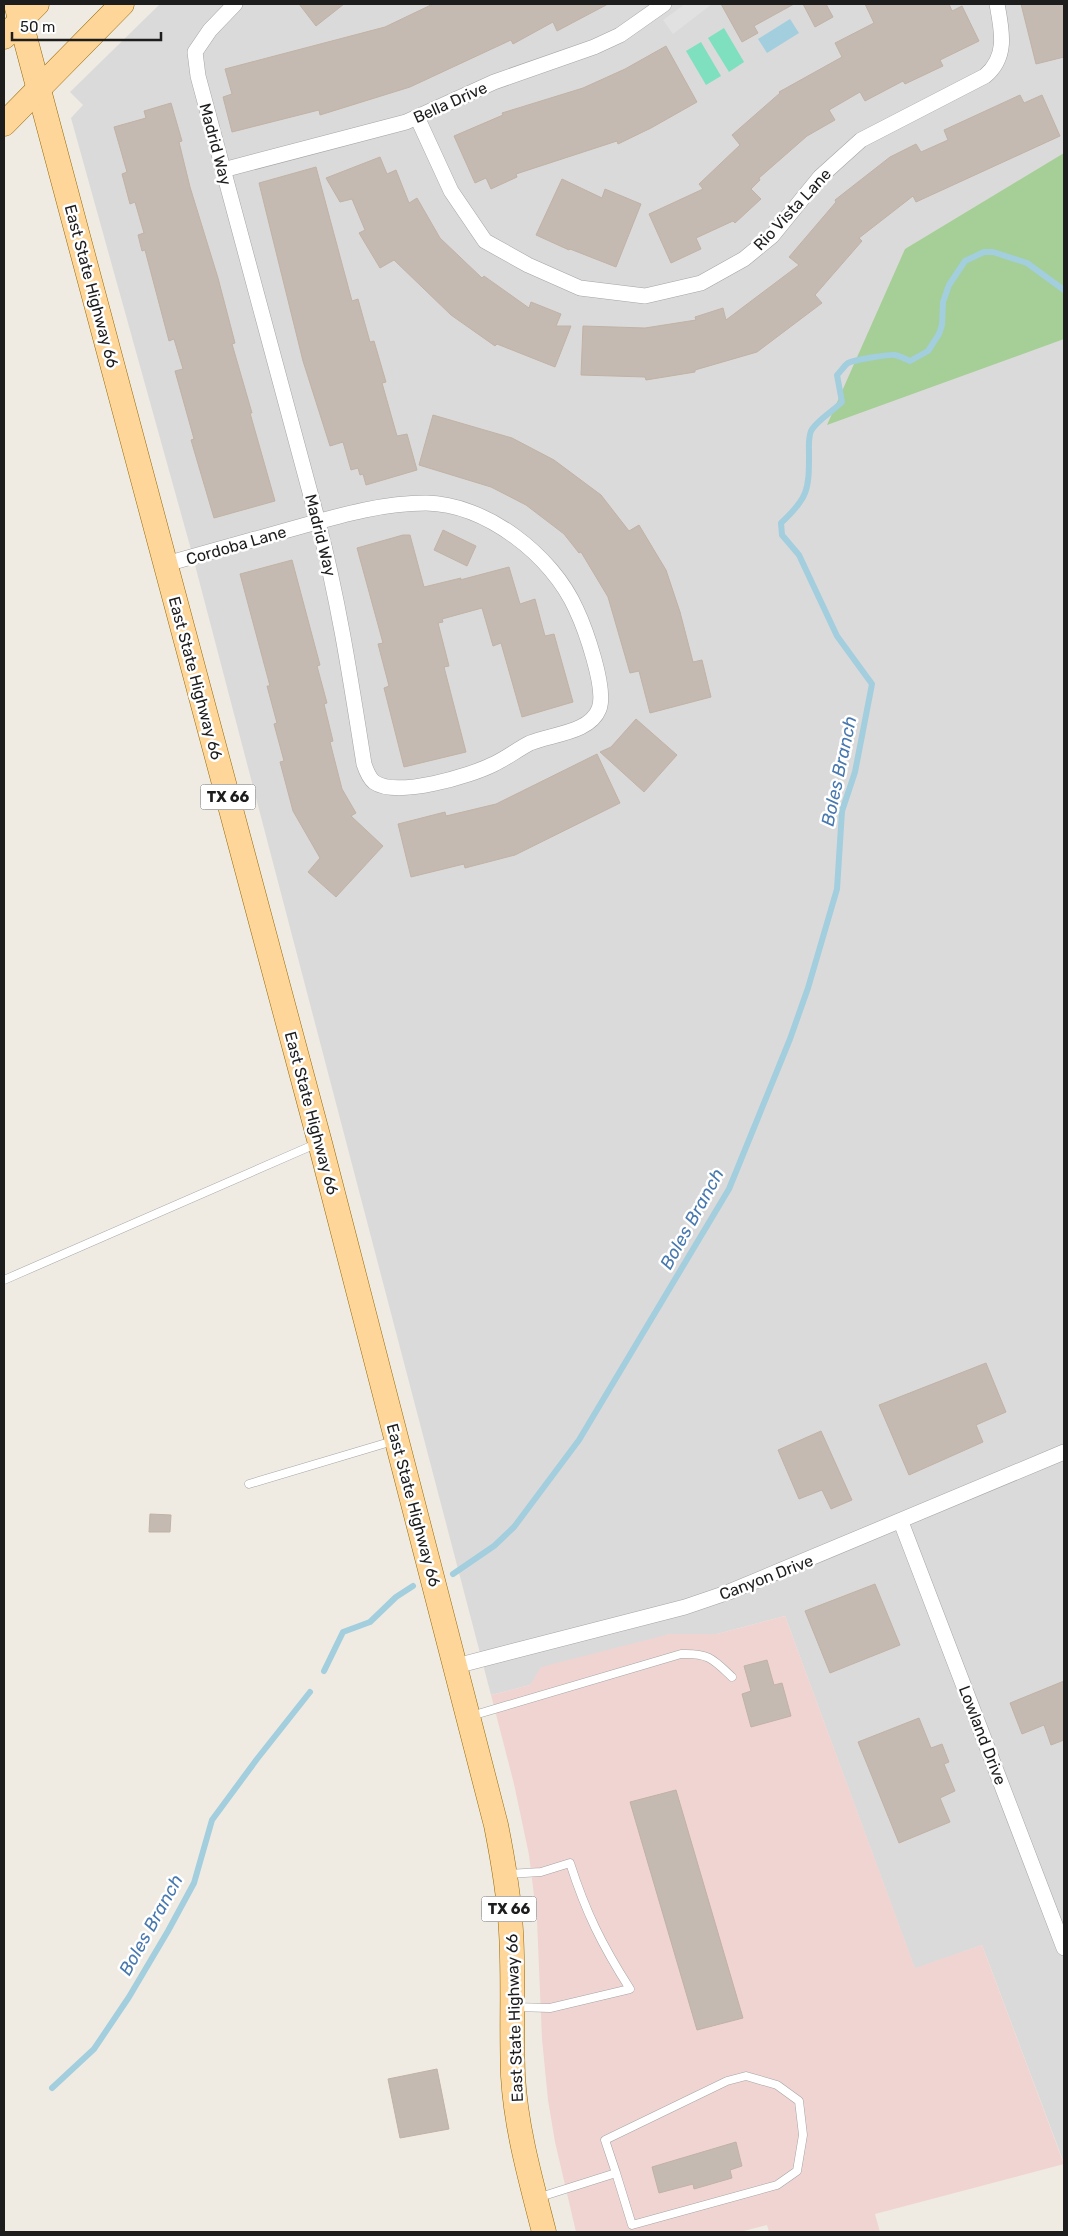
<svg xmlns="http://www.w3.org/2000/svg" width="1068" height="2236" viewBox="0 0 1068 2236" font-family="Rubik,sans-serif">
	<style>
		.residential { fill: #dbdada }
		.commercial { fill: #f0d4d1 }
		.forest { fill: #a5cf96 }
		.pitch { fill: #7ee0be }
		.parking { fill: #e1e1e1 }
		.water { fill: #a2cede }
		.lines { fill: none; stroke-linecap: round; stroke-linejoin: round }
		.stream { stroke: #a2cede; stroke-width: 6 }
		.building { fill: #c4bab2; stroke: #c1b2a5 }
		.lane-casing { stroke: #a4a4a4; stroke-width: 9 }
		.street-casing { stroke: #a4a4a4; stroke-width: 16 }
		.primary-casing { stroke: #976a00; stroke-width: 25 }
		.lane { stroke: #fff; stroke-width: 8 }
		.street { stroke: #fff; stroke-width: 15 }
		.primary { stroke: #fed699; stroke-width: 24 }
		.labels { text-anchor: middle; stroke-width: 5; stroke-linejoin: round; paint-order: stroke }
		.shield { fill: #fff; stroke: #616161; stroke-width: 1 }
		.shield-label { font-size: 15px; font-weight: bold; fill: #1d1d1d }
		.street-label { font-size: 16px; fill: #1d1d1d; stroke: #fff }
		.water-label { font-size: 18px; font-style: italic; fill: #4778af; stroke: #fff }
	</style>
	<rect width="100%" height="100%" fill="#efebe3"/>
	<path class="residential" d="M160,4H1064V2163L982,1945L915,1969L785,1616L717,1634H670L530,1685L491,1695L190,546L71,118L83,105L70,92Z"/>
	<path class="commercial" d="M785,1616L915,1968L982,1945L1064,2164L875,2214L880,2232H769L767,2225L740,2232H576L555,2142L548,2100L542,2039L537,1920L529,1855L514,1784L491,1695L530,1685L541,1667L670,1634H717Z"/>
	<path class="forest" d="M1064,153V339L827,425L905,249Z"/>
	<g class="pitch">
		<path d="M724,28L744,62L729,72L708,38Z"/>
		<path d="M701,42L721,76L706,85L686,51Z"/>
	</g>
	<path class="parking" d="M685,4H712L673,34L663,20Z"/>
	<path class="water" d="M790,19L799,33L767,53L758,39Z"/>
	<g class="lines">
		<g class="stream">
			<path d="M453,1574L494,1546L514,1527L579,1440L729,1189L790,1039L808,988L837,889L842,811L855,772L872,684L837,636L799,555L782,535L781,523C808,498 809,490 809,454C809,446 808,439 811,431C816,421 833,411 842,402L837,375C841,371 844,366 848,363C854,360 889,354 895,355C900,356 905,359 910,361L928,351L939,334L942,325L943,302L949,285L965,261L984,252H993L1027,263L1064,290"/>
			<path d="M324,1671L343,1632L370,1622L396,1597L413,1586"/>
			<path d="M52,2088L94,2049L129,1997L168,1931L194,1883L212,1820L257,1759L310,1692"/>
		</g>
	</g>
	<g class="building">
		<path d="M299,4H344L316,26Z"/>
		<path d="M433,4H608L557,31L553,22L513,44L511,40L410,87L320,115L319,110L232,132L223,97L232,94L225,69L385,27Z"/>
		<path d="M721,4H794L754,26L758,33L742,42Z"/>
		<path d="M803,4H826L833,17L815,27Z"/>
		<path d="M865,4H949L952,11L962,6L979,41L940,60L943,66L905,84L903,81L865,101L860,92L829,110L835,120L807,136L759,178L760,180L751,189L761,199L735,223L733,221L696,238L701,249L671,263L649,214L703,189L699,184L740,145L732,135L780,93L779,92L842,57L835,43L874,23Z"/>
		<path d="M1021,4H1064V57L1036,64Z"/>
		<path d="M666,46L697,102L651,128L618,144L617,141L516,174L517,177L491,189L486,178L475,183L454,136L503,115L502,113L583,88L625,69Z"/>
		<path d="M1020,95L1024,103L1042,95L1060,136L916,202L913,196L859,238L862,241L815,295L822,303L757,352L695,370V372L646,380L645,377L581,375L583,326L645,328L696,320L695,317L723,308L726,320L799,265L789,257L836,202L835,200L890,157L916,144L921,152L948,140L944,130Z"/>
		<path d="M171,103L182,141L179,142L190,187L218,278L235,343L232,344L252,413H250L275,501L214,518L191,440L194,439L175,371L183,369L174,339L169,341L145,250L142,251L138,235L144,233L135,202L130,204L122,174L127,172L114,127L146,118L144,111Z"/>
		<path d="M380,157L387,174L396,170L409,203L417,198L440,238L482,278L484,276L529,308L531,302L561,314L556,326H571L555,367L497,344L495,346L451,315L394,260L380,268L359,233L365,230L352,199L340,202L326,178Z"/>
		<path d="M316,167L352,301L358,299L370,342L374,341L386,382L382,383L397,436L407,434L417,470L366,485L363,474L360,475L358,468L351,470L343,442L330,446L303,361L259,183Z"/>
		<path d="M562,179L602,198L605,189L641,204L616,267L570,249L569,250L536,235Z"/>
		<path d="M433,415L512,438L554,460L601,495L629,531L639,525L666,570L680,612L693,662L702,660L711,697L650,713L639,671L630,673L608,597L581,552L579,553L564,534L526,505L491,487L419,465Z"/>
		<path d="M443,530L476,546L467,566L434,550Z"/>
		<path d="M403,535H410L424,587L461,578L460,580L509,567L520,604L535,599L545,636L554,634L573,702L522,717L501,643L493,646L482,608L442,619L443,622L438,623L449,666L444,667L466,752L404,767L384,688L389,686L378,644L383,643L357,548Z"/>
		<path d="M292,560L320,665L317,666L327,703L324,704L333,741L330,742L342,789L356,813L351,816L383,846L336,897L308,872L320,858L293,811L280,762L284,761L274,724L277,723L267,686H270L240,574Z"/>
		<path d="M636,719L677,755L644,792L600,752L611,747Z"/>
		<path d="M597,754L620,803L515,855L465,868L464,864L411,877L398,824L445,812L446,816L496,804Z"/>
		<path d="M986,1363L1006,1412L976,1425L983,1442L909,1475L879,1405Z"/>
		<path d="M821,1431L852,1500L831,1509L822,1490L799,1499L778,1450Z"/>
		<path d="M150,1514L171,1515L170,1532H149Z"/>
		<path d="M875,1584L900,1645L830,1673L805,1611Z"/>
		<path d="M767,1660L774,1685L782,1683L791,1716L751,1727L742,1694L751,1691L744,1666Z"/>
		<path d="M1064,1681V1740L1051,1745L1044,1725L1022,1734L1010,1703Z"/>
		<path d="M919,1718L931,1748L942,1744L949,1762L944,1764L955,1791L940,1798L950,1822L899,1843L858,1742Z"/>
		<path d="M676,1790L743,2018L697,2030L630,1802Z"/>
		<path d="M437,2069L449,2129L400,2138L388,2079Z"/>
		<path d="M736,2142L742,2166L730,2170L732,2178L694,2189L693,2184L659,2193L652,2167Z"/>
	</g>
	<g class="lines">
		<defs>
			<g id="lane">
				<path d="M4,1280L318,1143"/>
				<path d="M249,1484L393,1441"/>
				<path d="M471,1716L681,1654C709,1653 713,1659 732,1677"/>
				<path d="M507,1874L541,1872L570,1863C586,1913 602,1945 630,1989L550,2008L514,2007"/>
				<path d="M537,2198L616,2173L605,2140L727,2081L746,2076L777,2085L799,2101L803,2135L797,2171L777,2185L632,2225L616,2173"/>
			</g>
			<g id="street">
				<path d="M417,117L451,191L485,241L528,265L580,288L645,296L701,283L744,259L772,236L820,177L861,140L985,76C1008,57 1002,31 997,4"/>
				<path d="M223,170L406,122L494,82L594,47L620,35L664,4"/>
				<path d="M166,564C209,552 252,540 295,528C338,516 381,503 426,503C486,504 552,555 576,609C585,628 607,689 599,709C590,733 551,734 530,743C518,749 507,758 494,764C470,776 397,798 374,782C369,778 366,770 364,764C351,682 339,602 318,522L198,76L195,52L210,30L235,4"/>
				<path d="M901,1522L1064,1948"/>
				<path d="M456,1666L685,1607L729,1592L1064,1452"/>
			</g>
			<g id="primary">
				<path d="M16,4L320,1143L496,1825C503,1860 509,1895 511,1931C514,1979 511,2027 513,2076C516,2129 531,2181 544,2232"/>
				<path d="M4,37L37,4"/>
				<path d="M4,124L122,4"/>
			</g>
		</defs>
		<use href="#lane" class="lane-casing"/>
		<use href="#street" class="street-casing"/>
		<use href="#primary" class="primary-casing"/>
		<use href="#lane" class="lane"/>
		<use href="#street" class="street"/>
		<use href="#primary" class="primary"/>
	</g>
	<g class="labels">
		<g class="shield">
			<rect x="200.5" y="784.5" width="55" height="25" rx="4"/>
			<rect x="481.5" y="1896.5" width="55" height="25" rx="4"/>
		</g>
		<g class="shield-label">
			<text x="228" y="802">TX 66</text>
			<text x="509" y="1914">TX 66</text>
		</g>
		<g class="street-label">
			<text transform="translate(450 102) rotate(-24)" y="6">Bella Drive</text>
			<text transform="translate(216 144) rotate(75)" y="6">Madrid Way</text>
			<text transform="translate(792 209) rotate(-47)" y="6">Rio Vista Lane</text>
			<text transform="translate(92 286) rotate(75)" y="6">East State Highway 66</text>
			<text transform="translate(321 535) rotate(76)" y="6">Madrid Way</text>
			<text transform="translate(236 545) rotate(-16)" y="6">Cordoba Lane</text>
			<text transform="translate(196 678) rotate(75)" y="6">East State Highway 66</text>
			<text transform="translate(312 1113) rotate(75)" y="6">East State Highway 66</text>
			<text transform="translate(414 1505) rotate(75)" y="6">East State Highway 66</text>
			<text transform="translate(766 1577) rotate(-21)" y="6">Canyon Drive</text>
			<text transform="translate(983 1735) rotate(69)" y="6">Lowland Drive</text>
			<text transform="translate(514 2018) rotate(-92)" y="6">East State Highway 66</text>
		</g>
		<g class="water-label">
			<text transform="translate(839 771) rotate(-78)" y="6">Boles Branch</text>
			<text transform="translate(692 1219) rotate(-61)" y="6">Boles Branch</text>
			<text transform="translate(151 1925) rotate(-61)" y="6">Boles Branch</text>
		</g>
	</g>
	<rect width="1068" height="2236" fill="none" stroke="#1d1d1d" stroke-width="10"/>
	<path d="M12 32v8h149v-8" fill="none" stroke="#1d1d1d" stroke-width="2.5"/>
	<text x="20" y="32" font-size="15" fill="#1d1d1d" stroke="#ffffff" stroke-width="4" paint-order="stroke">50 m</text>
</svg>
